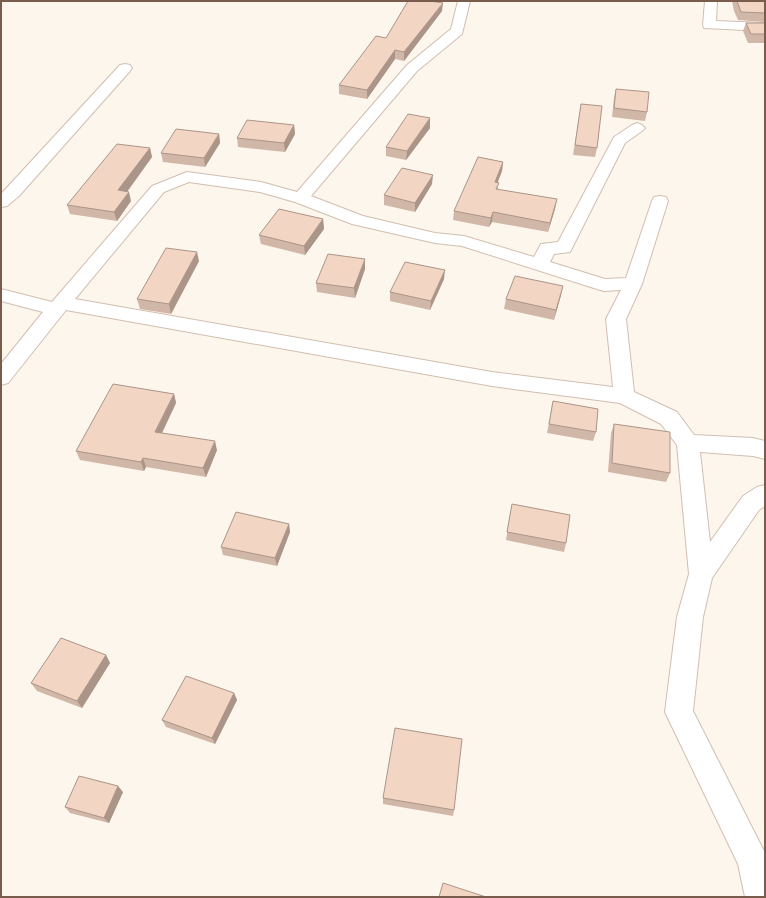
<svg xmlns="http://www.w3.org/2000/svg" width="766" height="898" viewBox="0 0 766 898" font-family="Helvetica,sans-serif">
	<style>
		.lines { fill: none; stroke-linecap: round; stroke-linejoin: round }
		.minor-casing { stroke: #d1beb0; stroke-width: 2 }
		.minor { fill: #fff; fill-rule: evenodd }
		.wall { fill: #d1b7a8 }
		.shaded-wall { fill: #aa9588 }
		.building { fill: #f3d5c3; stroke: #aa9588 }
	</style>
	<rect width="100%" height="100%" fill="#fdf6ec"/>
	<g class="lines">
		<defs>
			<g id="minor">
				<path d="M458,1H470L462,34L417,71L311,196L363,216L435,233L464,236L534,257L541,244L558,242L614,137L632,125L637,123L642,125L645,128L642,131L625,143L570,252L554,254L550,262L605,279L626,278L652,201L654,197L660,196L666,197L668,201L642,284L626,319L634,392L677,412L694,435L753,438L765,441V459L753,456L700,452L710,542L743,496L757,487L765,485V506L759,510L712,578L703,617L693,711L765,853V897H745L738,864L665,712L677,617L689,574L677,445L661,424L620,403L492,386L66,310L8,383L1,385V364L43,312L1,301V289L52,302L152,186L187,172L261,182L297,192L407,65L451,29ZM189,182L260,192L295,202L352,224L435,243L462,246L597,289L604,291L621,290L606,319L613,387L492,372L75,299L164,192Z"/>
				<path d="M705,1H717L716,21L765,23V31L704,28L703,25Z"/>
				<path d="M125,64L130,65L132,68L130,71L19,196L7,206L1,207V194L120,65Z"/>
			</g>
		</defs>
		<use href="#minor" class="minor-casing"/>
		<use href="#minor" class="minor"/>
	</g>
	<g class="wall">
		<path d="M732,1H765V22L738,20L734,11Z"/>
		<path d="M442,11L404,61L395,59L367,99L339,94V85L386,38Z"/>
		<path d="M746,23H765V43H748L743,31Z"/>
		<path d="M616,89L647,112L645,121L612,117L614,98Z"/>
		<path d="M581,104L597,148L595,157L573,155Z"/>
		<path d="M430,118V128L406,160L386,156V147Z"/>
		<path d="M294,125L295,134L285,152L238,147L237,138Z"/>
		<path d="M219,134L220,143L205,167L163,162L161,153Z"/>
		<path d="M150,148L152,157L127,192L131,201L117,221L70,214L67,205Z"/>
		<path d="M503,162L502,171L497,183L498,189L555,209L548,232L492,222L489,227L453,220L454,211Z"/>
		<path d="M432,184L415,212L384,205V195Z"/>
		<path d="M323,219L324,229L305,255L261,244L259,235Z"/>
		<path d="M199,261L171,314L140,309L137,299Z"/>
		<path d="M365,269L355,298L317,292L316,283Z"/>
		<path d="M444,279L430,310L390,301V292Z"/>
		<path d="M561,295L554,320L504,309L506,299Z"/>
		<path d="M174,394L176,403L162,433L217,450L206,477L146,467L144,471L80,460L76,451Z"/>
		<path d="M553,401L596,432L593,441L547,433Z"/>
		<path d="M614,424L670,473L666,482L608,472L611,433Z"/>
		<path d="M512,504L566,543L564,552L506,540Z"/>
		<path d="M289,524L290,532L277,566L223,555L221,547Z"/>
		<path d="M106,655L110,663L82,708L37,691L31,683Z"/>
		<path d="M234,693L237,700L215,744L166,727L162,720Z"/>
		<path d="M123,792L109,823L70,813L65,807Z"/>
		<path d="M383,798L454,810L453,816L383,804Z"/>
	</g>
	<g class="shaded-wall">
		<path d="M443,3L442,11L404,61V52Z"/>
		<path d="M395,50V59L367,99V90Z"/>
		<path d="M430,118V128L406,160L407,151Z"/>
		<path d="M294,125L295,134L285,152L284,143Z"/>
		<path d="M219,134L220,143L205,167L204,158Z"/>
		<path d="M150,148L152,157L121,200L118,190Z"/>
		<path d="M503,162L502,171L494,192L495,182Z"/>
		<path d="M433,175L432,184L415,212V203Z"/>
		<path d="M129,192L131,201L117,221L114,212Z"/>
		<path d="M557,199L555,209L548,232L550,223Z"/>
		<path d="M493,212L492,222L489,227L491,218Z"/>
		<path d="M323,219L324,229L305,255L304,246Z"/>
		<path d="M197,252L199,261L171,314L169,304Z"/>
		<path d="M365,259V269L355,298L354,288Z"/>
		<path d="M445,270L444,279L430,310L431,301Z"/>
		<path d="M563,286L561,295L554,320L556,310Z"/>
		<path d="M174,394L176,403L158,441L155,432Z"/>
		<path d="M215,441L217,450L206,477L203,468Z"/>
		<path d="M143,458L146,467L144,471L141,462Z"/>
		<path d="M289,524L290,532L277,566L275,558Z"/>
		<path d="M106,655L110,663L82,708L77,701Z"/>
		<path d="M234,693L237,700L215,744L212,738Z"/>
		<path d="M118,786L123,792L109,823L104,818Z"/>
	</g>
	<g class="building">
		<path d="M408,1H430L443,3L404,52L395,50L367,90L339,85L376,36L386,38Z"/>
		<path d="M737,1H765V13L741,12Z"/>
		<path d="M746,23H765V34H751Z"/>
		<path d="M616,89L649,92L647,112L614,108Z"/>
		<path d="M581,104L602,106L597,148L575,145Z"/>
		<path d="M408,114L430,118L407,151L386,147Z"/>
		<path d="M247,120L294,125L284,143L237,138Z"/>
		<path d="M176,129L219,134L204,158L161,153Z"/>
		<path d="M117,144L150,148L118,190L129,192L114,212L67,205Z"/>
		<path d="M478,157L503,162L495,182L499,183L496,189L557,199L550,223L493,212L491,218L454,211Z"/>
		<path d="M402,168L433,175L415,203L384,195Z"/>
		<path d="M279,209L323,219L304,246L259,235Z"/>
		<path d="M166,248L197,252L169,304L137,299Z"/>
		<path d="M328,254L365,259L354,288L316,283Z"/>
		<path d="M405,262L445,270L431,301L390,292Z"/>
		<path d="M515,276L563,286L556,310L506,299Z"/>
		<path d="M113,384L174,394L155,432L215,441L203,468L143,458L141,462L76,451Z"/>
		<path d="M553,401L598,409L596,432L549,424Z"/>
		<path d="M614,424L670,432V473L612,463Z"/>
		<path d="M512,504L570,515L566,543L507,532Z"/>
		<path d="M236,512L289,524L275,558L221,547Z"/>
		<path d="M61,638L106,655L77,701L31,683Z"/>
		<path d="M186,676L234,693L212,738L162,720Z"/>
		<path d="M395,728L462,739L454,810L383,798Z"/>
		<path d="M79,776L118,786L104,818L65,807Z"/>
		<path d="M443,883L486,897H439Z"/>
	</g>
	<rect width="766" height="898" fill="none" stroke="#7a5c4d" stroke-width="4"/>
</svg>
